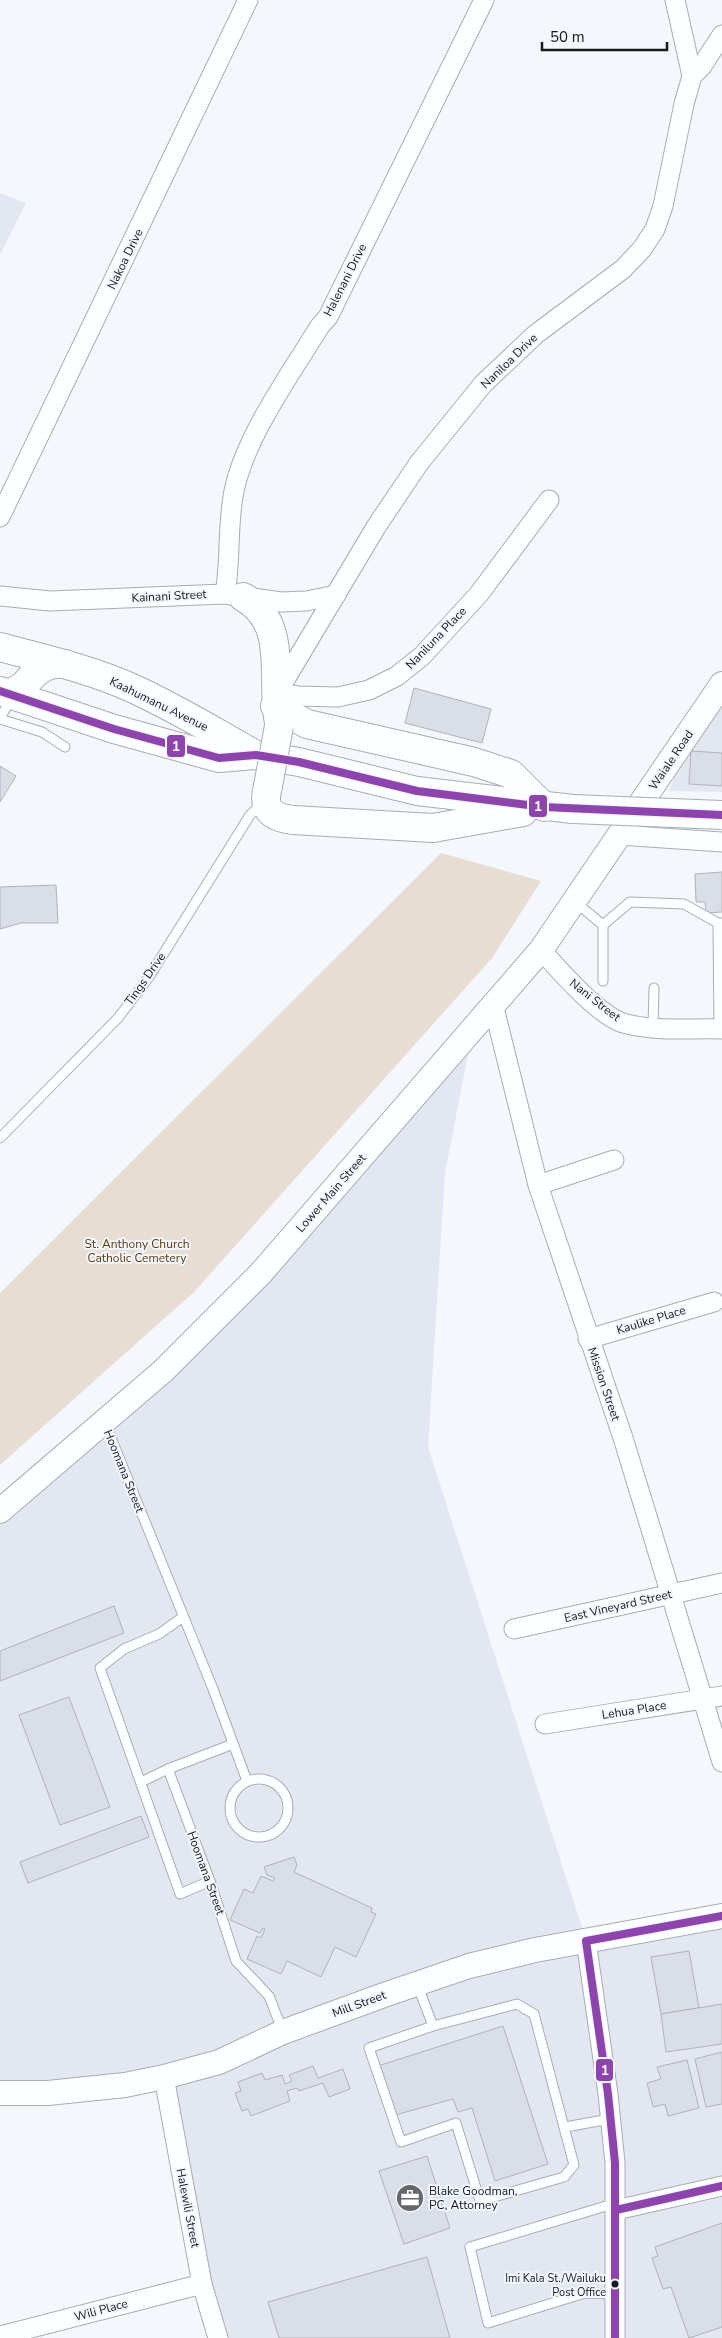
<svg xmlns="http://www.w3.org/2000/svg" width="722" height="2338" viewBox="0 0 722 2338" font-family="'Nunito Sans',sans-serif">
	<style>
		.built { fill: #e3e7f2 }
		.green { fill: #e8ddd3 }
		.building { fill: #dadee7; stroke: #b0b2b6 }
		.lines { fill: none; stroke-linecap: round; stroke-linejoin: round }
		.service-casing { stroke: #aaacb0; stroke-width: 11 }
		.minor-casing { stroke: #aaacb0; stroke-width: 21 }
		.tertiary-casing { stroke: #aaacb0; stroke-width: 26 }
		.primary-casing { stroke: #aaacb0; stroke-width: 30 }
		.service { stroke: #fdfeff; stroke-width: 9 }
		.minor { stroke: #fdfeff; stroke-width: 19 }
		.tertiary { stroke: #fdfeff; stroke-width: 24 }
		.primary { stroke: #fdfeff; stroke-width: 28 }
		.primary-bridge-casing { stroke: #aaacb0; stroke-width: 30; stroke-linecap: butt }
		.primary-bridge { stroke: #fdfeff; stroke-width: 28 }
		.bus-1-casing { stroke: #f1f6ff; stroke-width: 11 }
		.bus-1 { stroke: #8e44ad; stroke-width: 8 }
		.bus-dot { fill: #181a1d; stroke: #f1f6ff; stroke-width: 2 }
		.labels { text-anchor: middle; stroke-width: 4; stroke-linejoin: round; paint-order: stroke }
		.bus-label { font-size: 11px; fill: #181a1d; stroke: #f1f6ff; text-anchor: end }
		.street-label { font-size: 12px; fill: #181a1d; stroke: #f1f6ff }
		.park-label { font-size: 12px; fill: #623a09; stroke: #f1f6ff }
		.poi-label { font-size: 12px; fill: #181a1d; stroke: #f1f6ff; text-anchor: start }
		.line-badge { stroke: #f1f6ff; stroke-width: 2 }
		.badge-label { font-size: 14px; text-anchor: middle; font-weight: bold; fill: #fff }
	</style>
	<rect width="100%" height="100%" fill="#f4f7fc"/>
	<g class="built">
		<path d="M0,193L26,203L0,255Z"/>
		<path d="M722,703V792L669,791L676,774Z"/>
		<path d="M469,1049L445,1173L428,1447L586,1940L722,1916V2338H218L164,2077L0,2093V1517L165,1373Z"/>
	</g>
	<path class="green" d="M441,853L541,881L492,958L194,1292L0,1465V1293Z"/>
	<g class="building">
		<path d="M414,688L491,709L482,743L405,723Z"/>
		<path d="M691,751L722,753V786L689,784Z"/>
		<path d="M0,766L16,776L0,802Z"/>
		<path d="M722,872V912L706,913L705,902H696L695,874Z"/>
		<path d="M56,885L58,923H21L0,929V887Z"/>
		<path d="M114,1606L124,1633L0,1681V1651Z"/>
		<path d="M69,1697L110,1807L60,1825L19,1715Z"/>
		<path d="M141,1816L149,1837L28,1883L20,1862Z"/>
		<path d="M294,1857L297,1865L294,1872L372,1908L371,1912L376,1914L356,1957L335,1947L321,1977L287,1961L281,1974L247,1959L257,1936L261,1938L265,1929L263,1928L260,1933L230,1920L244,1889L253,1893L261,1876L273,1881L275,1878L267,1875L264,1867Z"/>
		<path d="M689,1951L699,2008L661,2014L651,1957Z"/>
		<path d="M722,2004V2044L666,2052L661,2014Z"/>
		<path d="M503,2026L548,2164L495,2181L472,2108L458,2112L453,2099L395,2115L378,2066Z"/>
		<path d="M722,2052V2104L706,2107L695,2059Z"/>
		<path d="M687,2060L699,2108L668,2116L665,2104L653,2107L647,2083L661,2079L657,2067Z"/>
		<path d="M313,2066L318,2078L343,2069L350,2089L329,2097L323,2083L299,2091L297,2088L287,2091L290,2101L251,2116L248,2109L242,2111L235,2093L241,2091L238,2082L262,2073L265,2080L282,2075L285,2084L292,2081L289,2075Z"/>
		<path d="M427,2156L450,2228L404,2244L379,2171Z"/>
		<path d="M722,2223V2327L689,2338L671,2287L663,2289L652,2258L658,2256L655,2247Z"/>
		<path d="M427,2257L450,2338H279L268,2302Z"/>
	</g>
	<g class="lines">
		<defs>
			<g id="service">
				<path d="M0,718L6,708L8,696"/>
				<path d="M0,719L42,732L65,747"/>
				<path d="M574,901L603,925V981"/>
				<path d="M718,923L719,1028"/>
				<path d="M603,925L630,902L684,904L718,923H722"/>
				<path d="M653,1027L654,988"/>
				<path d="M0,1138L118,1018L149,977L250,815L263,803"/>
				<path d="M105,1423L213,1689L247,1781"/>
				<path d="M183,1617L159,1634L124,1649L100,1668L180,1894L210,1881"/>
				<path d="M168,1769L210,1881L236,1961L269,1996L283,2032"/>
				<circle cx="259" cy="1808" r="29"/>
				<path d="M141,1782L168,1769L233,1744"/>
				<path d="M417,1984L433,2026L369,2048L401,2142L456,2123L480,2201L564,2177L574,2165L534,2014L517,2004L433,2026"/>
				<path d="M565,2127L610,2119"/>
				<path d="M615,2294L585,2293L488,2323L470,2247L616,2203"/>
			</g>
			<g id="minor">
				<path d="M675,0L692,76"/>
				<path d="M549,500L479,594L422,656L397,676L369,690L338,697L298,696L277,693L376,527L419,463L483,384L536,334L623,269L642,249L655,229L663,206L684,104L692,76L702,66L722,35"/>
				<path d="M0,517L248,0"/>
				<path d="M225,594C231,560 227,526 234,491C245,437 291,373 320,326L328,317L484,0"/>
				<path d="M0,596L50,601L225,594L281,602L306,601L336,595"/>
				<path d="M619,835L722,842"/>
				<path d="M541,950C559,970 598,1015 623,1023C654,1032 690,1028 722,1029"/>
				<path d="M493,1004L538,1185L624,1441L722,1762"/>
				<path d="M538,1185L614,1160"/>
				<path d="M588,1339L714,1302"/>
				<path d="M514,1629L722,1583"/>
				<path d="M545,1724L722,1696"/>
				<path d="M586,1941L608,2094L615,2163V2338"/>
				<path d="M164,2077L202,2284L218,2338"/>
				<path d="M616,2210L722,2186"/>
				<path d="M0,2336L202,2284"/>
			</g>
			<g id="tertiary">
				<path d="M0,1511L163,1371L261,1273L541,950L722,684"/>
				<path d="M0,2093H48L125,2085L164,2077L219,2062L283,2032L384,1995L469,1966L535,1950L722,1916"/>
			</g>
			<g id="primary">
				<path d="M243,597C290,623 270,679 279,723"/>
				<path d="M0,647C44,659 90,669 132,688C174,707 215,732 256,755"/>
				<path d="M0,691L114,729L219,758L256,755L299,762L417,791L573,809"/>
				<path d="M8,694C14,691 22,688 26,683C37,670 47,662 65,664"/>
				<path d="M275,706L307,724L474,762L511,774L544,807"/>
				<path d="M268,786C262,809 270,817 293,820L433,828L523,812"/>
			</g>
		</defs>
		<use href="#service" class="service-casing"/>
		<use href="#minor" class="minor-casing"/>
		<use href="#tertiary" class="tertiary-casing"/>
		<use href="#primary" class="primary-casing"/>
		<use href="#service" class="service"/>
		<use href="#minor" class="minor"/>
		<use href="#tertiary" class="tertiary"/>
		<use href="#primary" class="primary"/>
		<defs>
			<g id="primary-bridge">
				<path d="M268,786L279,726"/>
				<path d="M573,809L722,815"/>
			</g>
		</defs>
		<use href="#primary-bridge" class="primary-bridge-casing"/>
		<use href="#primary-bridge" class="primary-bridge"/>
		<defs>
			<g id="bus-1">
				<path d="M0,691L114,729L219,758L256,755L299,762L417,791L544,807L722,815"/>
				<path d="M616,2210L722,2186"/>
				<path d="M615,2338V2163L608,2094L586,1941L722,1916"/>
			</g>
		</defs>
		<use href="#bus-1" class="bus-1-casing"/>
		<use href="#bus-1" class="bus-1"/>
	</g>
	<defs>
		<symbol id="office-disc" viewBox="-11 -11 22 22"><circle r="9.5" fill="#65676b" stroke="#f1f6ff"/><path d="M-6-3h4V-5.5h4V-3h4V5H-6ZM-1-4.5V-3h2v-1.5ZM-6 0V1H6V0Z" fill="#fff"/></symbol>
	</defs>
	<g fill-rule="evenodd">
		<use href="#office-disc" x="394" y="2182" width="32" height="32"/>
	</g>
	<circle class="bus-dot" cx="615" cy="2284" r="4.5"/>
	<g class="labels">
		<g class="bus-label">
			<text x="606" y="2282">Imi Kala St./Wailuku<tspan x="606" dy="14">Post Office</tspan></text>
		</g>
		<g class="street-label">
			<text transform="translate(125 259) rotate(-64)" y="4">Nakoa Drive</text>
			<text transform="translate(345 280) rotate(-63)" y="4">Halenani Drive</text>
			<text transform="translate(509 361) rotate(-44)" y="4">Naniloa Drive</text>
			<text transform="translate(169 596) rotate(-3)" y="4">Kainani Street</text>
			<text transform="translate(436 638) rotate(-46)" y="4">Naniluna Place</text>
			<text transform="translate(159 704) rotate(26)" y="4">Kaahumanu Avenue</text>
			<text transform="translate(671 760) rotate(-56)" y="4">Waiale Road</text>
			<text transform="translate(145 979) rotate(-55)" y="4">Tings Drive</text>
			<text transform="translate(595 1000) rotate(38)" y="4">Nani Street</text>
			<text transform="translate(331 1193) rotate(-49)" y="4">Lower Main Street</text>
			<text transform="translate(651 1320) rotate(-17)" y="4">Kaulike Place</text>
			<text transform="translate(604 1384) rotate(71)" y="4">Mission Street</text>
			<text transform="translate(124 1471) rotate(68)" y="4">Hoomana Street</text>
			<text transform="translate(618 1606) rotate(-13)" y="4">East Vineyard Street</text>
			<text transform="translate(634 1710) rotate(-9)" y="4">Lehua Place</text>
			<text transform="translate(206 1873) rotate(70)" y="4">Hoomana Street</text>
			<text transform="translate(359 2004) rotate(-20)" y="4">Mill Street</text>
			<text transform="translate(188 2208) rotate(79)" y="4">Halewili Street</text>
			<text transform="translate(101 2310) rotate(-15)" y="4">Wili Place</text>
		</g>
		<g class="park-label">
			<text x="137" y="1248">St. Anthony Church<tspan x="137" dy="14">Catholic Cemetery</tspan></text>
		</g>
		<g class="poi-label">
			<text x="429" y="2195">Blake Goodman,<tspan x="429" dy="14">PC, Attorney</tspan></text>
		</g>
	</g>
	<g class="line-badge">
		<rect x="166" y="734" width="20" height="24" rx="5" fill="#8e44ad"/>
		<rect x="528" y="794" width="20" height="24" rx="5" fill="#8e44ad"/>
		<rect x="595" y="2058" width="19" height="24" rx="5" fill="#8e44ad"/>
	</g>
	<g class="badge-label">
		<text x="176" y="751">1</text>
		<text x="538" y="811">1</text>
		<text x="605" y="2075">1</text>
	</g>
	<path d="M542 42v8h125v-8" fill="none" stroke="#181a1d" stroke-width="2.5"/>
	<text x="550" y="42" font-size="15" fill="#181a1d" stroke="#f1f6ff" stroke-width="4" paint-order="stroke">50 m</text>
</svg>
